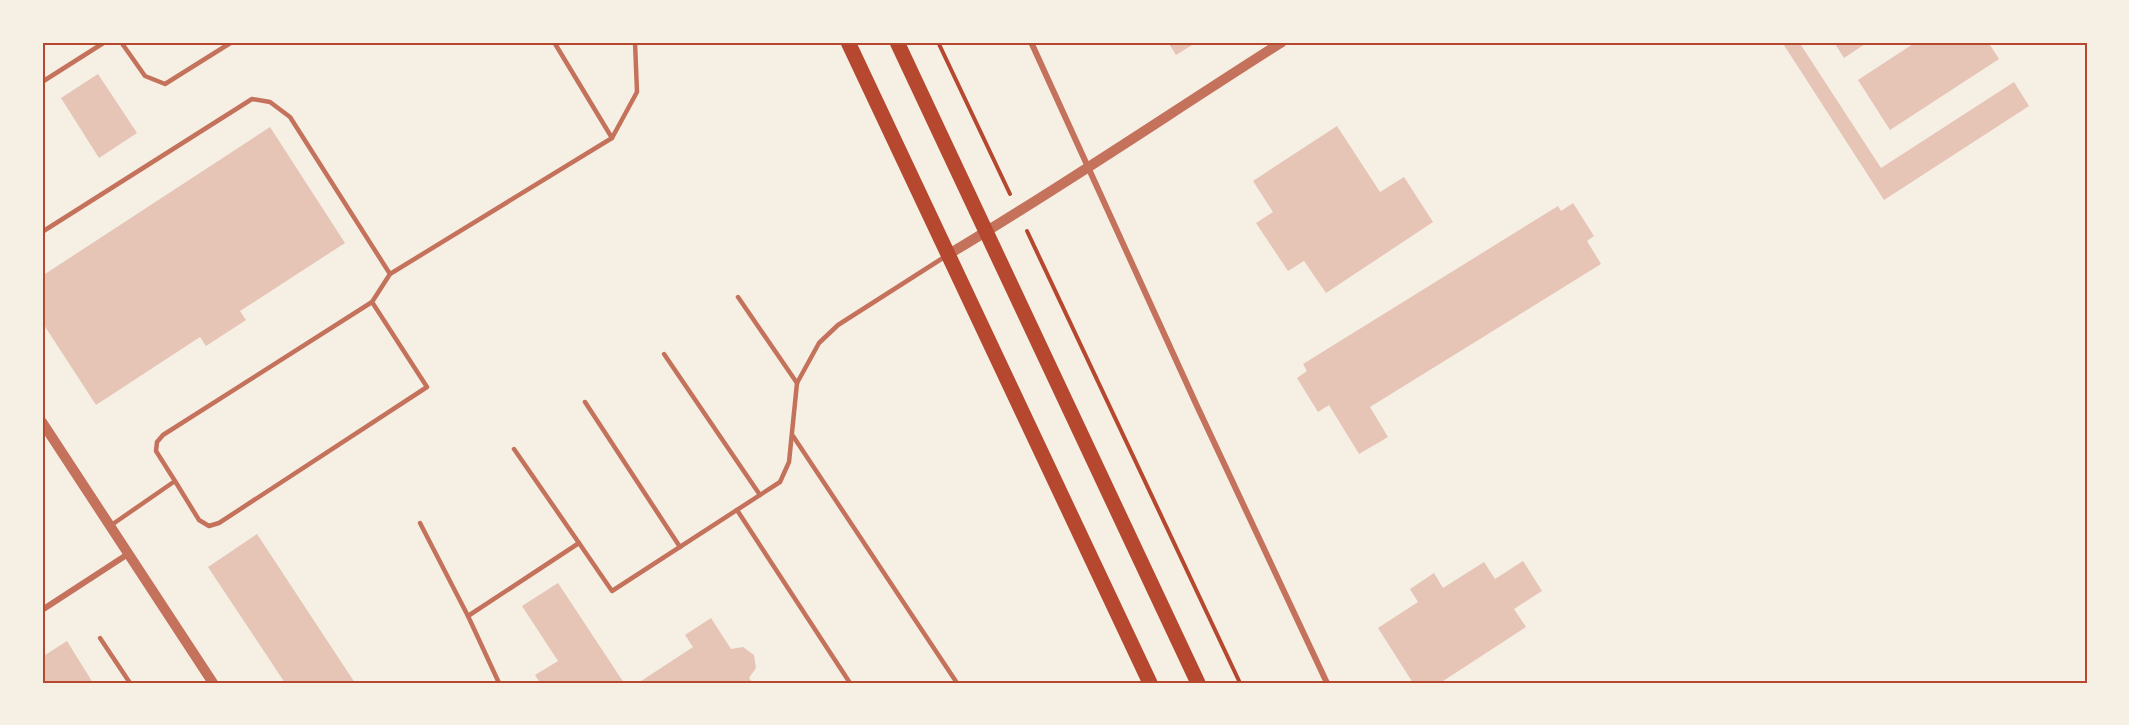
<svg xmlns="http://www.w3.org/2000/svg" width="2129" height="725" viewBox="0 0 2129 725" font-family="Roboto,sans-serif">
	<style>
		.building { fill: #e6c5b7 }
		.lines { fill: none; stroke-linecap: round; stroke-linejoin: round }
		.path { stroke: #b5482f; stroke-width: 4 }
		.service { stroke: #c5725c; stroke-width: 4.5 }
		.minor { stroke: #c5725c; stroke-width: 6 }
		.tertiary { stroke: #c5725c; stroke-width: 10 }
		.primary { stroke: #b5482f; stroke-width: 15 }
		.neatline { fill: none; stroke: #b5482f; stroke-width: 2 }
	</style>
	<rect width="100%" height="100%" fill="#f6efe4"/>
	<g class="building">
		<path d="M1168,42H1197L1176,55Z"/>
		<path d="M1782,42H1799L1881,168L2014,82L2029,106L1884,200Z"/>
		<path d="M1834,42H1868L1844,58Z"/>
		<path d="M1916,42H1988L1999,59L1890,130L1858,80Z"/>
		<path d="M98,74L137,133L99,158L61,98Z"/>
		<path d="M1337,126L1380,192L1404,177L1433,222L1326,293L1304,261L1288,271L1256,223L1273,212L1253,181Z"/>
		<path d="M270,127L345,243L240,311L246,320L206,346L200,337L96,405L42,322V276Z"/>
		<path d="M1573,203L1594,236L1587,241L1601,264L1370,407L1388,437L1359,454L1329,405L1318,412L1297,378L1307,371L1303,364L1558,206L1561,211Z"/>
		<path d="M257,534L355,683H285L208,567Z"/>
		<path d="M1523,561L1542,591L1514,609L1526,627L1440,683H1413L1378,628L1418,602L1410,589L1434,573L1443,588L1484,562L1495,579Z"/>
		<path d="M558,583L624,683H540L535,675L558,661L522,606Z"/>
		<path d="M711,618L731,649L743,647L754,655L756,668L749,678L753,683H638L693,647L685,635Z"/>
		<path d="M67,641L93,683H42V657Z"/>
	</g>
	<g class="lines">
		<g class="path">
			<path d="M938,42L1010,194"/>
			<path d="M1027,231L1240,683"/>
		</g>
		<g class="service">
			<path d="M121,42L145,76L165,84L232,42"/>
			<path d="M554,42L612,138"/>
			<path d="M42,82L105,42"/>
			<path d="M42,232L252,99L270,102L290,117L390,274"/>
			<path d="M738,297L797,383"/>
			<path d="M372,302L390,274L612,138L637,92L635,42"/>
			<path d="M664,354L760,495"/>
			<path d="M585,402L680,547"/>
			<path d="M793,436L957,683"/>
			<path d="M514,449L579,543"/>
			<path d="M737,510L850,683"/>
			<path d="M420,523L468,616"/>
			<path d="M110,526L175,481L199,520L209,526L219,523L427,387L372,302L163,435L157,442L156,451L175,481"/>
			<path d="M100,638L130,683"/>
			<path d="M499,683L468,616L579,543L612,591L780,482L789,462L797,383L819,343L838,325L946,256"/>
		</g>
		<g class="minor">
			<path d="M1031,42L1197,406L1327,683"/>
			<path d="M42,610L128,554"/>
		</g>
		<g class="tertiary">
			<path d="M949,254C1062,187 1170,113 1282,42"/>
			<path d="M42,422L213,683"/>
		</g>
		<g class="primary">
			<path d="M848,42L1150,683"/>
			<path d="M897,42L1198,683"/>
		</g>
	</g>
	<rect width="2129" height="725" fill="none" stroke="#f6efe4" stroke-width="87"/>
	<rect x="44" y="44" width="2042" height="638" class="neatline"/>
</svg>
